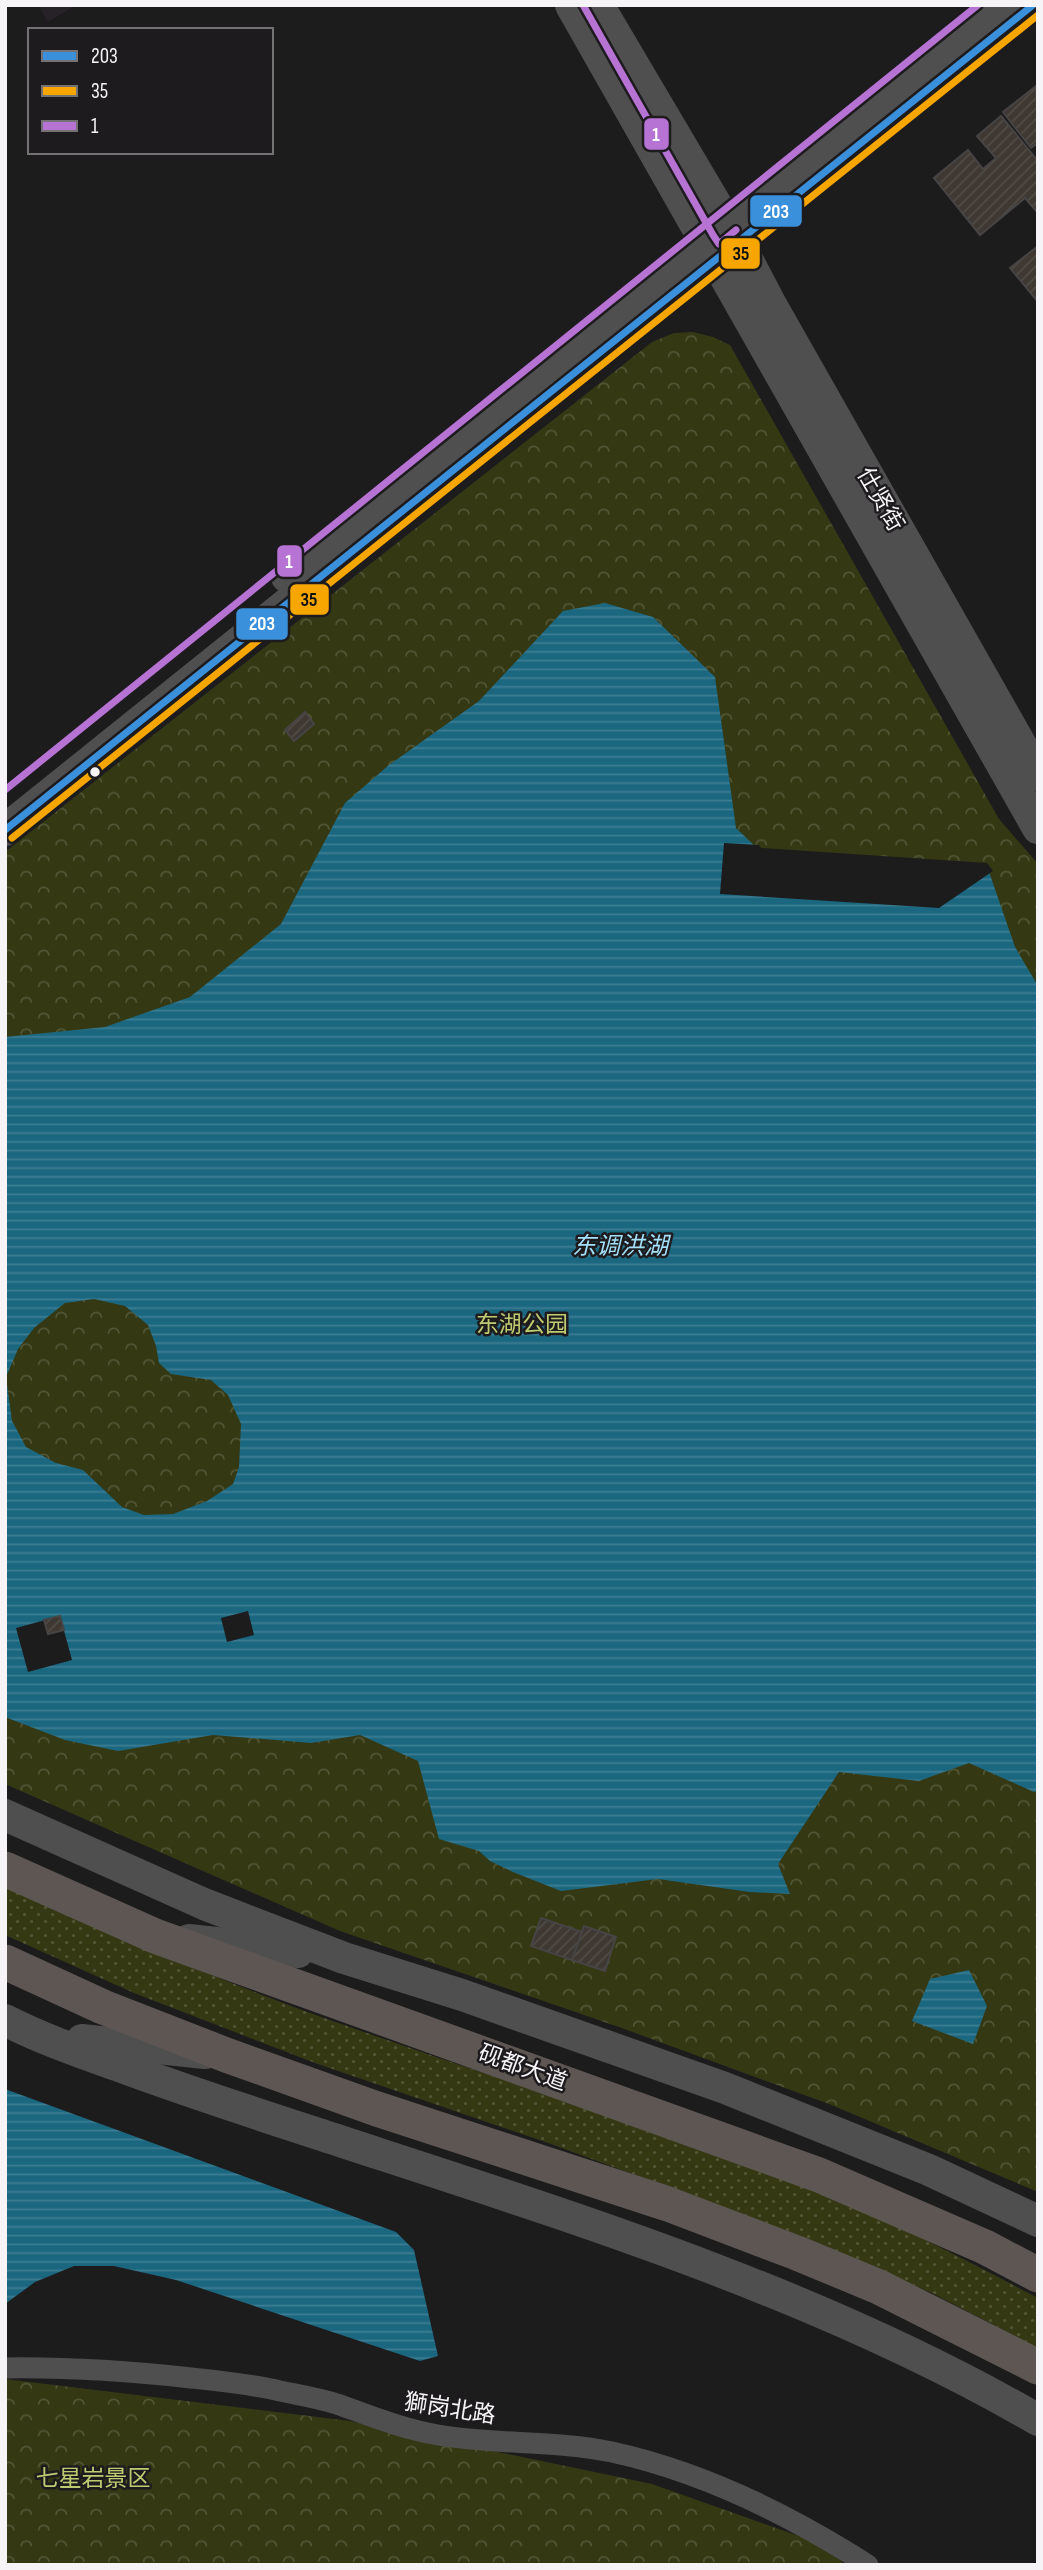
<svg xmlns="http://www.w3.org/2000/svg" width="1043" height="2570" viewBox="0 0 1043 2570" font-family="'Sofia Sans Condensed','Noto Sans SC',sans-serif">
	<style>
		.built { fill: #272128 }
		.grass { fill: url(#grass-dots) }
		.forest { fill: url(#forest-crowns) }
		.water { fill: url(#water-rules); fill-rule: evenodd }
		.pier { fill: #1d1c1d }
		.building { fill: url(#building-hatch); stroke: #464444; stroke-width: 2 }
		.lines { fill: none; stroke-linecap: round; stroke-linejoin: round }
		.street { stroke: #504f50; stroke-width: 21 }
		.secondary { stroke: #504f50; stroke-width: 32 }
		.primary { stroke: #5d5652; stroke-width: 35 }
		.bus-1-casing { stroke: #1d1b1e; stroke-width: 12 }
		.bus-2-casing { stroke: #1d1b1e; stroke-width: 12 }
		.bus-3-casing { stroke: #1d1b1e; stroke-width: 12 }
		.bus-1 { stroke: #3a90db; stroke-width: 7 }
		.bus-2 { stroke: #f7a600; stroke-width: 7 }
		.bus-3 { stroke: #b673d3; stroke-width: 7 }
		.bus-dot { fill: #f6f4f6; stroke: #1d1b1e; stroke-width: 2.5 }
		.labels { text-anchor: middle; stroke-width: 5; stroke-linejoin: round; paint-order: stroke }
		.street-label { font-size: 23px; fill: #f6f4f6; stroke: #1d1b1e }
		.park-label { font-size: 23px; fill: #bfcb70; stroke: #1d1b1e }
		.water-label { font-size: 24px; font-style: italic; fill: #a3dff8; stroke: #1d1b1e }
		.line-badge { stroke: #1d1b1e; stroke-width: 2.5 }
		.badge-label { font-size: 19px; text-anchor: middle; font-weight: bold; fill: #fff }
		.pale-badge-label { font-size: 19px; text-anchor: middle; font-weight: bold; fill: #111 }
	</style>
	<defs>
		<pattern id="grass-dots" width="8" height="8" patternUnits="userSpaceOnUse" patternTransform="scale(1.75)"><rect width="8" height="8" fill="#343913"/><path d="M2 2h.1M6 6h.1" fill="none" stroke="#525636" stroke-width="1.8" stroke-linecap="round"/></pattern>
		<pattern id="forest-crowns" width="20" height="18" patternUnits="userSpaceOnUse" patternTransform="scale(1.75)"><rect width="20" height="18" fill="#343913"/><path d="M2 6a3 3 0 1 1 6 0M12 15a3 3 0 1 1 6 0" fill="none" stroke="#525636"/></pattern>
		<pattern id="water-rules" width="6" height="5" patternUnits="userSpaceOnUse" patternTransform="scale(1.75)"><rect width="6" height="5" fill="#1b6780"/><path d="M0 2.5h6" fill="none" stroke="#3d7d93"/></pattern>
		<pattern id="building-hatch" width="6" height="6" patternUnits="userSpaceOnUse" patternTransform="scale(1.75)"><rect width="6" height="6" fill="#3e3732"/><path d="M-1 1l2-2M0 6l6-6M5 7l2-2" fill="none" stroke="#514b46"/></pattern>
	</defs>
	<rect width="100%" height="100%" fill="#1d1c1d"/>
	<path class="built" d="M38,5H76L48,22Z"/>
	<path class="grass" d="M5,1884C112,1933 219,1981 330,2020C496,2079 663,2130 826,2196C899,2225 968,2261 1038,2298V2348L934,2294L814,2241L551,2144L315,2063L134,1993L5,1935Z"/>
	<g class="forest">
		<path d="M693,332L713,337L730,345L999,819L1038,864V2192L829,2104L619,2027L340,1931L5,1784V852L652,342L674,333Z"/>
		<path d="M5,2379L350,2421L652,2484L824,2545L845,2565H5Z"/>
	</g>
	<g class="water">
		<path d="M605,603L653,617L715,677L736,828L760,851L987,866L1015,947L1038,986V1790L1034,1792L969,1763L919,1781L839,1772L778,1864L790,1894L750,1892L658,1879L561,1891L513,1872L490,1861L479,1851L439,1839L418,1761L360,1735L311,1743L213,1735L118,1751L65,1740L5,1717V1037L105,1027L190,997L281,924L345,803L389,765L479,701L563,611ZM94,1299L125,1306L148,1325L156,1346L159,1363L171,1374L211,1380L228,1395L241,1424L239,1467L233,1484L207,1501L173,1514L144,1515L122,1507L83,1470L56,1463L26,1447L12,1421L6,1377L18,1349L34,1328L65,1303Z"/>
		<path d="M969,1970L987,2006L973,2044L912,2021L930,1979Z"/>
		<path d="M5,2089L396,2232L414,2250L438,2356L420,2361L176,2280L114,2266H74L35,2282L5,2304Z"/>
	</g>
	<g class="pier">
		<path d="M724,843L759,845L761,848L987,863L993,871L939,908L720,894Z"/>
		<path d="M248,1611L254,1635L227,1642L221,1618Z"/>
		<path d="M60,1616L72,1660L28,1672L16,1628Z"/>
	</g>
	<g class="building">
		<path d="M1036,86L1038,143L1031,148L1003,112Z"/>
		<path d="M1001,116L1038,161V213L1025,198L980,235L934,178L968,150L983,169L996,158L977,136Z"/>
		<path d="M1038,246V302L1010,268Z"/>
		<path d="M305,712L314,724L294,741L285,730Z"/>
		<path d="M60,1616L64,1630L48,1634L44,1620Z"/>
		<path d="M541,1918L582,1932L572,1960L531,1946Z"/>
		<path d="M584,1926L616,1937L605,1971L572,1960Z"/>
	</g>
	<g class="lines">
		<path class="street" d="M5,2368C68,2367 128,2371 191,2378C220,2381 251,2384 280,2391C299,2395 318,2398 337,2404C371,2416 402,2429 438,2435C496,2445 555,2440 612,2452C703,2472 790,2515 868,2565"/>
		<g class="secondary">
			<path d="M571,5L1038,828"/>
			<path d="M598,5L738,242L771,305L1038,775"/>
			<path d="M287,577L995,5"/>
			<path d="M5,830L1033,5"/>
			<path d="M5,1815L204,1904L344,1958L462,1995L725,2088L929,2170L1038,2221"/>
			<path d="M189,1940L298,1952"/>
			<path d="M5,2020C42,2039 80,2052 119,2066C194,2094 270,2118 346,2143C579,2219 825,2296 1038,2420"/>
			<path d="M82,2040L205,2053"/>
		</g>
		<g class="primary">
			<path d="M5,1869L155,1936L819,2175L985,2247L1038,2275"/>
			<path d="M5,1962L103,2007L226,2055L377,2109L668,2204L797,2253L879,2287L1038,2367"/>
		</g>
		<defs>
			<path id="bus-1" d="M5,830L1033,5"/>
			<path id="bus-2" d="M12,838L1038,15"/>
			<g id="bus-3">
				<path d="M583,5L713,235L719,244L736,230"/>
				<path d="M5,790L978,5"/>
			</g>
		</defs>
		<use href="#bus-1" class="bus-1-casing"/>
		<use href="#bus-2" class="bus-2-casing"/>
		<use href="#bus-3" class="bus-3-casing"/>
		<use href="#bus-1" class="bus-1"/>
		<use href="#bus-2" class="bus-2"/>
		<use href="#bus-3" class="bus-3"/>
	</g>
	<circle class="bus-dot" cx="95" cy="772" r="6"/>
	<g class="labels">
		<g class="street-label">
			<text transform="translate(881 499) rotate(60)" y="8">仕贤街</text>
			<text transform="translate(523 2067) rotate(20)" y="8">砚都大道</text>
			<text transform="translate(450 2408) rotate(9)" y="8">獅岗北路</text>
		</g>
		<g class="park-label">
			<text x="522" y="1332">东湖公园</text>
			<text x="93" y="2486">七星岩景区</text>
		</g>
		<g class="water-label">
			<text x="620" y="1254">东调洪湖</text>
		</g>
	</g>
	<g class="line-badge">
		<rect x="643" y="117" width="27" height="34" rx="7" fill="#b673d3"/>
		<rect x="749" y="194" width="54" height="34" rx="7" fill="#3a90db"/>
		<rect x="720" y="237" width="41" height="33" rx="7" fill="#f7a600"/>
		<rect x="276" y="544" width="27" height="34" rx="7" fill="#b673d3"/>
		<rect x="289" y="583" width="41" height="33" rx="7" fill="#f7a600"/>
		<rect x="235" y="607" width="54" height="34" rx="7" fill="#3a90db"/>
	</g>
	<g class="badge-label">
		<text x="656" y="141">1</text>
		<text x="776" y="218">203</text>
		<text x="289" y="568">1</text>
		<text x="262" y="630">203</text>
	</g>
	<g class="pale-badge-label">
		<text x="741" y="260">35</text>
		<text x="309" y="606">35</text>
	</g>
	<rect width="1043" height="2570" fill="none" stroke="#f6f4f6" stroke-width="14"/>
	<rect x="28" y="28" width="245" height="126" fill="#1d1b1e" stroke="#747274" stroke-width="2"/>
	<rect x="42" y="51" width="35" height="10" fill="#3a90db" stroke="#747274" stroke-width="2"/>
	<text x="91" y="63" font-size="21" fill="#f6f4f6">203</text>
	<rect x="42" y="86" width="35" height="10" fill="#f7a600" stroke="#747274" stroke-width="2"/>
	<text x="91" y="98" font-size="21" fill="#f6f4f6">35</text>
	<rect x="42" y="121" width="35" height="10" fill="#b673d3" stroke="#747274" stroke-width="2"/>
	<text x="91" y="133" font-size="21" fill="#f6f4f6">1</text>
</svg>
